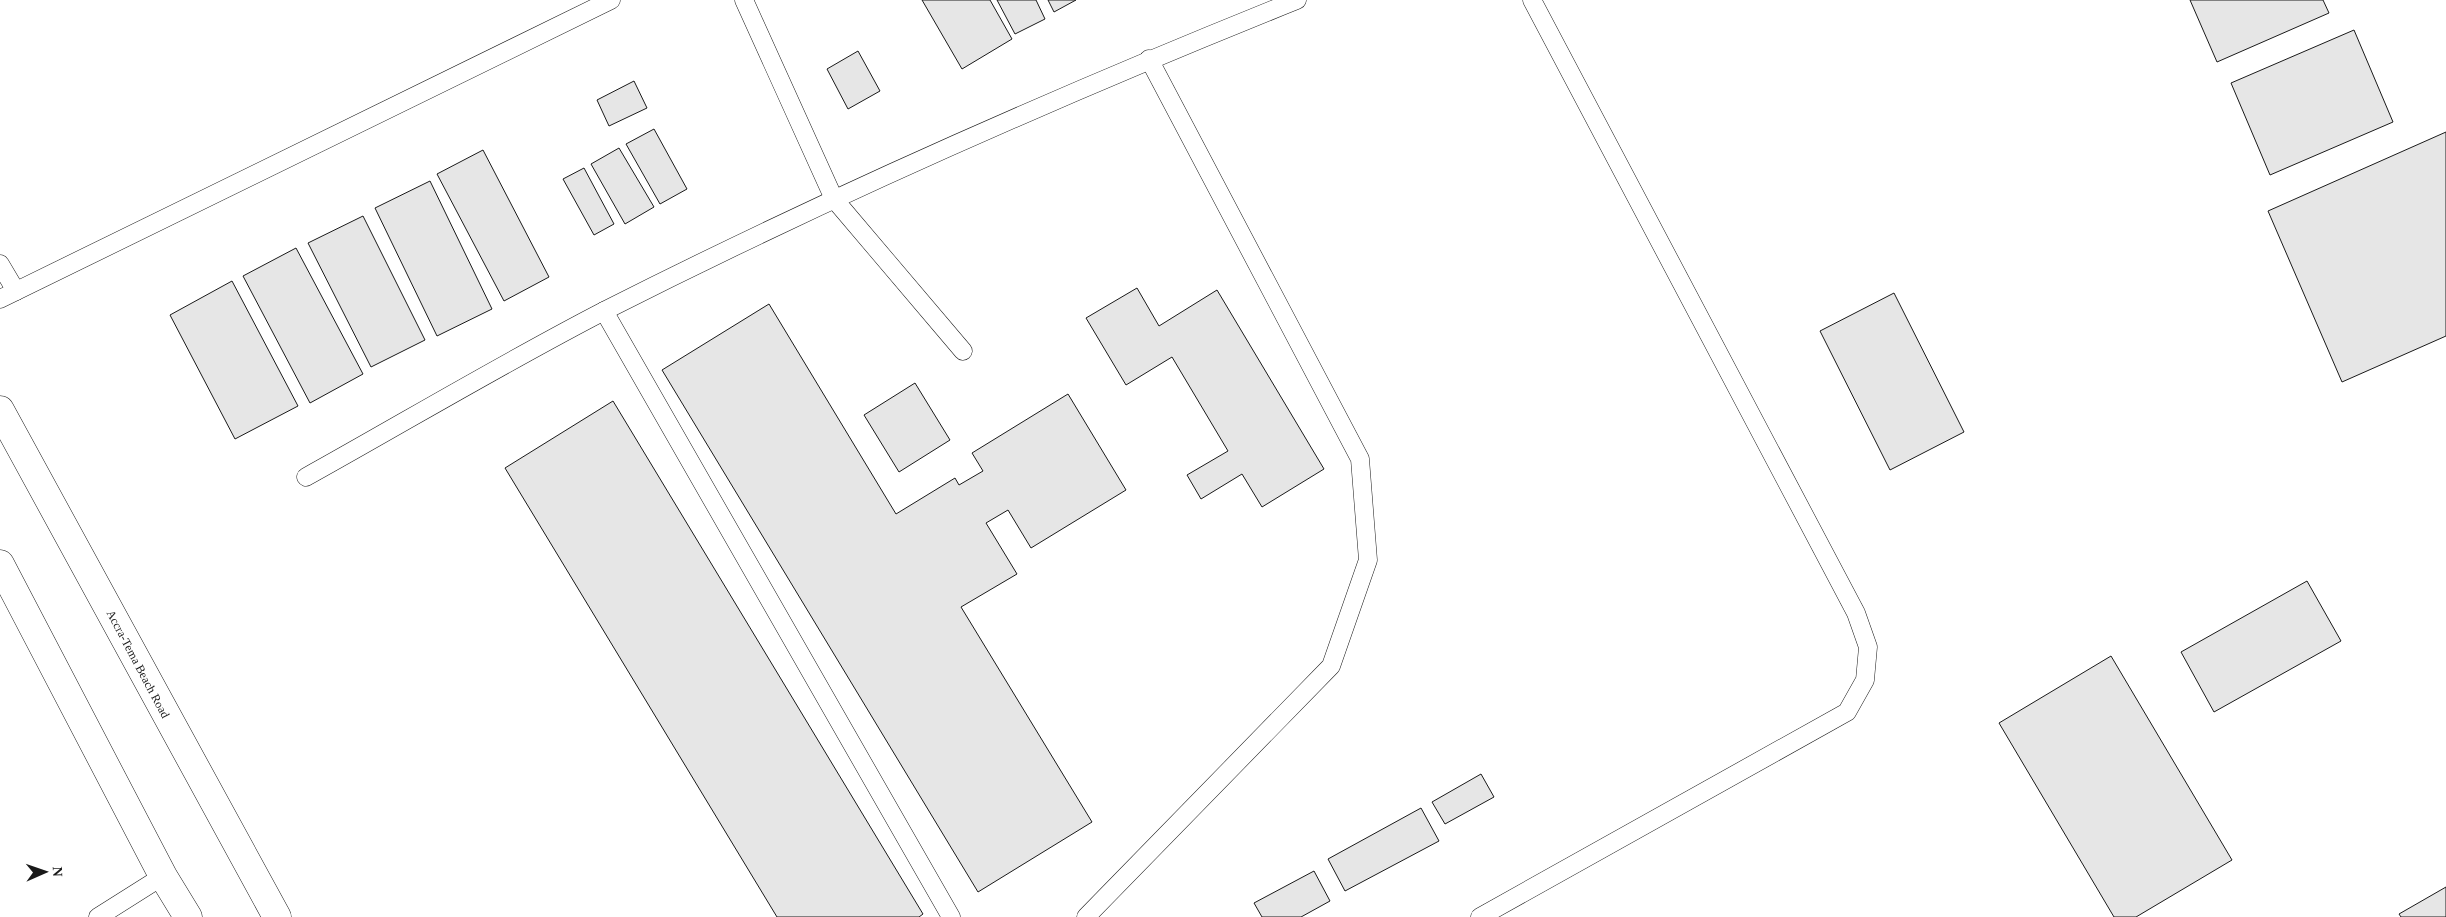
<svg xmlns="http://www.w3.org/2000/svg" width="2446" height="917" viewBox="0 0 2446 917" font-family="Georgia,serif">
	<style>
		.building { fill: #e6e6e6; stroke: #1a1a1a }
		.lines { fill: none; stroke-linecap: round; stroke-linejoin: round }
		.lane-casing { stroke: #1a1a1a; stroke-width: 19 }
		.secondary-casing { stroke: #1a1a1a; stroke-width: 29 }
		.lane { stroke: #fff; stroke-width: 18 }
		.secondary { stroke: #fff; stroke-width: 28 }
		.labels { text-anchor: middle; stroke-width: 4; stroke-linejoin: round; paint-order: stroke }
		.street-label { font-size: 12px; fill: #1a1a1a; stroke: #fff }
	</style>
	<rect width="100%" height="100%" fill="#fff"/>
	<g class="building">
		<path d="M922,0H990L1012,39L962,69Z"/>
		<path d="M997,0H1036L1045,19L1015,34Z"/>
		<path d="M1048,0H1076L1054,12Z"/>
		<path d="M2190,0H2323L2329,13L2217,62Z"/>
		<path d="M2354,30L2393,122L2270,175L2231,83Z"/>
		<path d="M858,51L880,91L848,109L827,69Z"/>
		<path d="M634,81L647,108L609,126L597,100Z"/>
		<path d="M654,129L687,189L660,204L626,144Z"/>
		<path d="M2446,132V336L2342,382L2268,211Z"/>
		<path d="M619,148L654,207L625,224L591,164Z"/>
		<path d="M483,150L549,277L504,301L437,174Z"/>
		<path d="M584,168L614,224L594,235L563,179Z"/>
		<path d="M430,181L492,309L437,336L375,208Z"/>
		<path d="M363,216L425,340L371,367L308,243Z"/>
		<path d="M296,248L363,374L310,403L243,276Z"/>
		<path d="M232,281L298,406L235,439L170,315Z"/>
		<path d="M1137,288L1159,326L1217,290L1324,469L1262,507L1242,474L1201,499L1187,475L1228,451L1172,357L1126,385L1086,318Z"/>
		<path d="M1894,293L1964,432L1890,470L1820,331Z"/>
		<path d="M769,304L896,514L955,478L959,485L983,471L972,453L1068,394L1126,490L1031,548L1008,510L986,523L1017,574L961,607L1092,822L978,892L662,370Z"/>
		<path d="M915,383L950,440L899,472L864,415Z"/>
		<path d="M613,401L923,914L919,917H777L505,468Z"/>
		<path d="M2307,581L2341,641L2214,712L2181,652Z"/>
		<path d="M2111,656L2232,860L2136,917H2114L1999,723Z"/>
		<path d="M1481,774L1494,797L1445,824L1432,802Z"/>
		<path d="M1421,808L1439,841L1345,891L1328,859Z"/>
		<path d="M1314,871L1330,901L1301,917H1262L1254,903Z"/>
		<path d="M2446,887V917H2401L2399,914Z"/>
	</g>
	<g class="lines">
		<defs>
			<g id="lane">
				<path d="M744,0L834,199L963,351"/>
				<path d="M0,264L16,291"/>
				<path d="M0,299L611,0"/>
				<path d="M604,311L951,917"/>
				<path d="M306,477C405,422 505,362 606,310C831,196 1063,94 1297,0"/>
				<path d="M98,917L163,876"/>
				<path d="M1086,917L1331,666L1368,560L1360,459L1149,59"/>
				<path d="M1480,917L1847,712L1865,680L1868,647L1856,613L1532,0"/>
			</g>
			<g id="secondary">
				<path d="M0,410L277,917"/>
				<path d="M0,564L163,876L188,917"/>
			</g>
		</defs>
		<use href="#lane" class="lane-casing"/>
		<use href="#secondary" class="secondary-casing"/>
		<use href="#lane" class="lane"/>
		<use href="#secondary" class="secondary"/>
	</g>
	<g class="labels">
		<g class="street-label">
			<text transform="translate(138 664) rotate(62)" y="4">Accra-Tema Beach Road</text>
		</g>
	</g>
	<g transform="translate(45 872) rotate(88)" stroke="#ffffff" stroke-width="4" paint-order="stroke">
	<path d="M0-4L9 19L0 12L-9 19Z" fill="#1a1a1a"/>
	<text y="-8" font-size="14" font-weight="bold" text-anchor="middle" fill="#1a1a1a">N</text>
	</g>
</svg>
